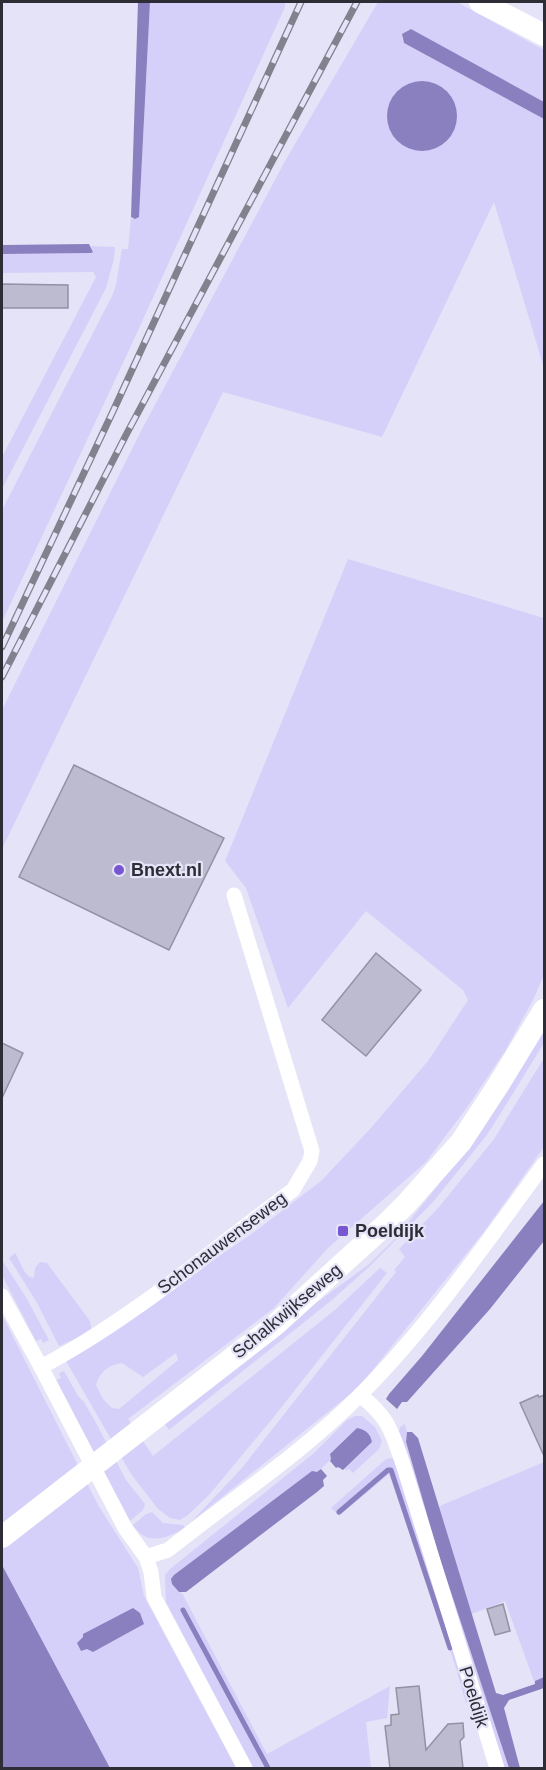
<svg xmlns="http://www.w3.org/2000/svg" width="546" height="1770" viewBox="0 0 546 1770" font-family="Arial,sans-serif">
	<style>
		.green { fill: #d5d0f9; fill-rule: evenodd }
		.water { fill: #8a7fbf }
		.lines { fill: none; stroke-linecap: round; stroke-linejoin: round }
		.stream { stroke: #8a7fbf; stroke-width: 5 }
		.building { fill: #bdbbcf; stroke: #9391a4; stroke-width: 1.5 }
		.street { stroke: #fff; stroke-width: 15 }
		.secondary { stroke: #fff; stroke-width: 22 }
		.rail-casing { stroke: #82818e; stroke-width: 7 }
		.rail { stroke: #e5e3f7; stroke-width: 4.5; stroke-dasharray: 14; stroke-linecap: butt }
		.poi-dot { fill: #7657d1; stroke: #e5e3f7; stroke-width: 2 }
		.labels { text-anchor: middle; stroke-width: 4.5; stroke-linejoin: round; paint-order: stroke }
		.poi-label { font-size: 18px; font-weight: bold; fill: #2e2d35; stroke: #e5e3f7; text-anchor: start }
		.street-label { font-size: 18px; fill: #2e2d35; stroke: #e5e3f7 }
	</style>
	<rect width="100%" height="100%" fill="#e5e3f7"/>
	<g class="green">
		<path d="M150,2H285V7L130,348L2,622V510L112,296L116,285L122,249H128L131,217L132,219L139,217Z"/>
		<path d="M378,2H457L544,50V102L411,29L406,31L402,38L404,43L544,119V368L494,202L382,437L223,392L2,849V710L141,431L285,161Z"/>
		<path d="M91,246L115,247L114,259L106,288L2,489V457L96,277L93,272L2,273V254L91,253L93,251Z"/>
		<path d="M348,559L544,618V975L533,1000L505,1051L468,1106L426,1162L328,1248L274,1308L128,1419L153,1456L336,1309L380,1268L387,1273L273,1418L209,1495L188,1515L180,1520L170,1518L158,1509L131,1474L66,1361L257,1230L321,1181L370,1129L428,1061L468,1000L463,990L366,911L288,1008L246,888L225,861ZM176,1353L178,1360L119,1409L112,1408L103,1399L96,1385C100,1371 109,1365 122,1363L143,1377Z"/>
		<path d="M544,1024V1043L509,1100L487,1135L433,1202L369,1267L332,1300L169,1430L164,1423L305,1311L368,1265L394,1240L439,1184L440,1178Z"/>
		<path d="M544,1058V1147L483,1233L359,1387L191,1522L241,1469L396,1272L394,1270L405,1257L399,1249L439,1207L494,1139Z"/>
		<path d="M15,1253C21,1261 22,1272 30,1277L34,1278L35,1268L40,1262L47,1263L90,1321L92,1331L59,1346L36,1301L9,1258Z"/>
		<path d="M2,1260L27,1299L49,1340L43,1343L41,1339L36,1341L2,1275Z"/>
		<path d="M2,1315L98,1505L138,1568L144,1596L236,1768H110L2,1565Z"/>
		<path d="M64,1371L78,1396L84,1402L96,1423L126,1480L145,1504L143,1510L130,1521L56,1380L61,1378L59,1373Z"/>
		<path d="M355,1416H362L375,1427L382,1441L379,1449L353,1473L349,1469L346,1471L345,1469L372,1442L362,1430L357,1428L330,1454L331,1459L321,1469L179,1592L182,1593L267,1754L390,1686L387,1718L366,1722L371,1768H253L166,1602L165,1575L170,1569L314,1453L347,1420Z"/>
		<path d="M405,1424L407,1432L406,1442L439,1556L509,1768H500L399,1432L400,1427Z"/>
		<path d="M390,1458L395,1459L473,1701L466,1703L455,1665L389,1474L339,1516L331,1508L386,1459Z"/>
		<path d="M544,1462V1677L535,1681V1684L505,1601L467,1616L438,1509L442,1505Z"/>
		<path d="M152,1512L163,1523L183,1525L185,1528C167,1538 147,1547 133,1525L146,1514Z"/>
	</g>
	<g class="water">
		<path d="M138,2H150L139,217L135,219L131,217Z"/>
		<path d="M411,29L544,102V119L404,43L402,34Z"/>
		<circle cx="422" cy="116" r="35"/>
		<path d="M89,244L93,252L91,253L2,254V245Z"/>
		<path d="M544,1201V1241L490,1309L407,1402H402L397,1409L386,1399L389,1394L422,1356Z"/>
		<path d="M357,1428C366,1430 370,1433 372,1442L343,1470L338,1467L336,1468L330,1461L331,1459L330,1454Z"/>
		<path d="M407,1432H412L418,1438L496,1693L503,1695L535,1684V1681L544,1677V1688L509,1700L504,1708L520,1768H509L439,1556L406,1442Z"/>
		<path d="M321,1469L327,1476L323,1480L324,1486L317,1492L186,1592H179L172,1584L171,1579L174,1575L312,1471L317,1472Z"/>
		<path d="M2,1565L110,1768H2Z"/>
		<path d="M133,1608L140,1613L144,1624L93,1652L87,1649L81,1651L77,1643L83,1637V1634Z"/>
	</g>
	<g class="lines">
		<g class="stream">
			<path d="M339,1512L388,1470H391L450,1648"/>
			<path d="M183,1610L268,1768"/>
		</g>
	</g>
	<g class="building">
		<path d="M2,284L68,285V308H2Z"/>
		<path d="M74,765L224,838L169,950L19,877Z"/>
		<path d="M376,953L421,990L366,1056L322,1020Z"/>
		<path d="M2,1043L23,1053L2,1098Z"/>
		<path d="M538,1395L539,1397L544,1395V1456L520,1403Z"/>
		<path d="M503,1604L510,1631L495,1635L487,1609Z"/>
		<path d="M419,1686L426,1750L448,1724L463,1723L464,1737L460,1741L463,1768H390L385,1726L391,1725V1715L399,1714L396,1688Z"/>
	</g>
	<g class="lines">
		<g class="street">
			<path d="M2,1296L41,1367L125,1528L146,1557L151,1572L154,1597L245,1768"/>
			<path d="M41,1367C129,1321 213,1249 293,1190L310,1161L312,1151L234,895"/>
			<path d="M360,1395C389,1418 391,1430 403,1464L497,1768"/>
			<path d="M146,1557L168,1550C232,1499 301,1454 359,1396C429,1326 486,1243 544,1164"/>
		</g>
		<g class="secondary">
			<path d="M480,2L544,35"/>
			<path d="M2,1537L275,1325L384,1226L407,1203L461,1142L499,1084L544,1010"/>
		</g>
		<defs>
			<g id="rail">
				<path d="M2,647L115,407L301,2"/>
				<path d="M2,677L126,435L357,2"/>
			</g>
		</defs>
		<use href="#rail" class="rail-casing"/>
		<use href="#rail" class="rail"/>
	</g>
	<g class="poi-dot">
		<circle cx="119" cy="870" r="6"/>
		<rect x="337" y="1225" width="12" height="12" rx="3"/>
	</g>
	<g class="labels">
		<g class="poi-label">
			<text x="131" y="876">Bnext.nl</text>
			<text x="355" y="1237">Poeldijk</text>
		</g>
		<g class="street-label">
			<text transform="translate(222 1243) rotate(-37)" y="6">Schonauwenseweg</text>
			<text transform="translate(287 1311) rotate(-40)" y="6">Schalkwijkseweg</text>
			<text transform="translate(474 1697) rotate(73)" y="6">Poeldijk</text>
		</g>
	</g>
	<rect width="546" height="1770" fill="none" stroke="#2e2d35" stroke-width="6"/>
</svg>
